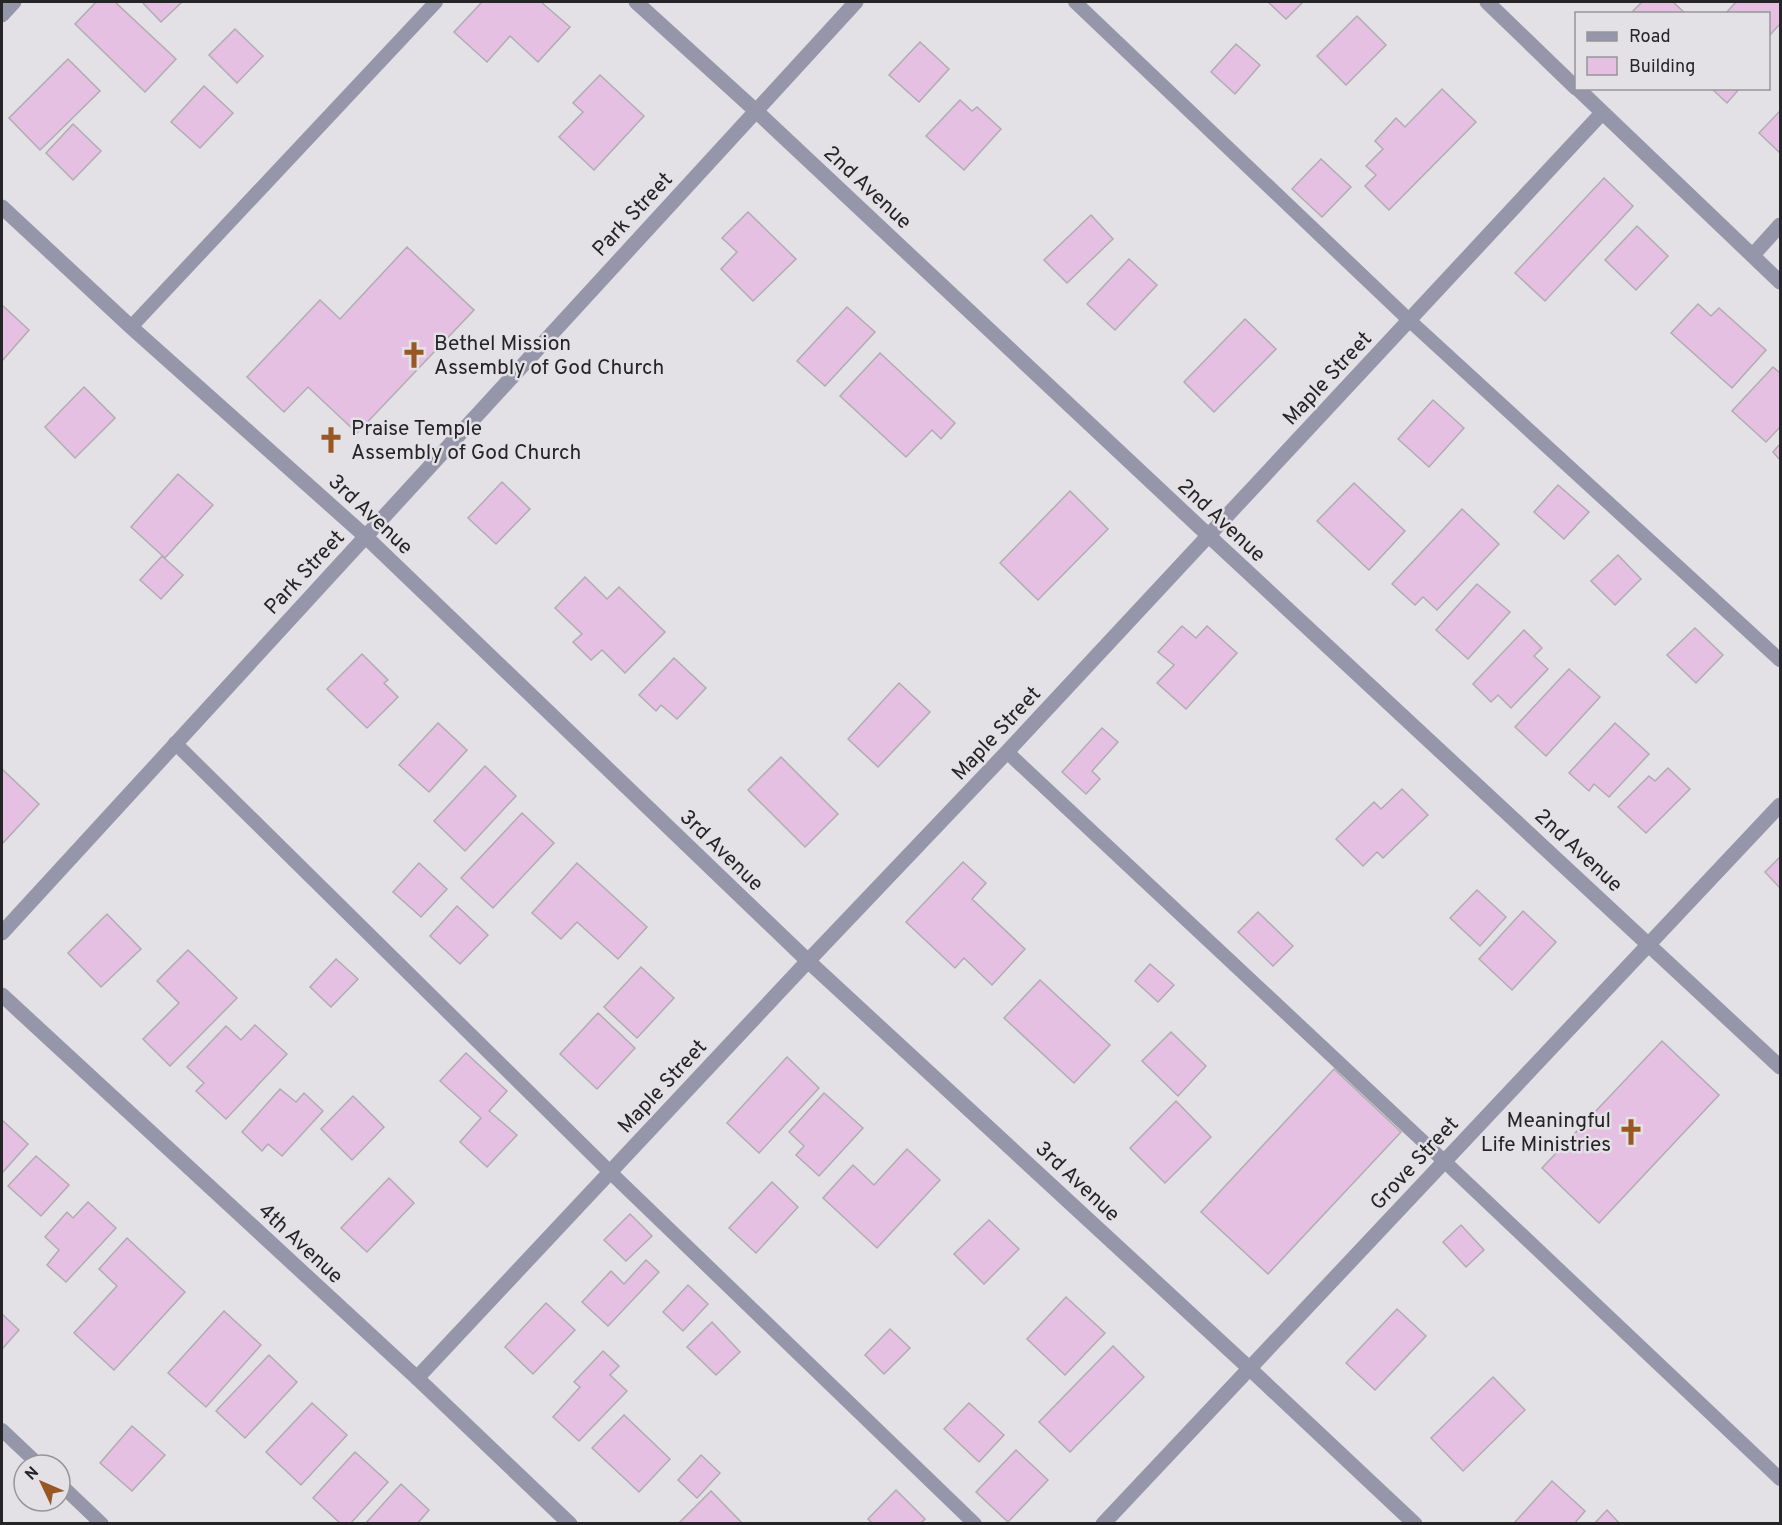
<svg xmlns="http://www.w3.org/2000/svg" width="1782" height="1525" viewBox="0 0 1782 1525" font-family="Overpass,sans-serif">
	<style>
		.building { fill: #e6c0e3; stroke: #b0adb0; stroke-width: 1.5 }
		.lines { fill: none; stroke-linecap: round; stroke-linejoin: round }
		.lane { stroke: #9596a9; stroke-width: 14 }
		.street { stroke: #9596a9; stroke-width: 15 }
		.labels { text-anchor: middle; stroke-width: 5; stroke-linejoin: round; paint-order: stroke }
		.street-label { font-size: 21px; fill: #252426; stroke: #e3e1e5 }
		.poi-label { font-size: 21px; fill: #252426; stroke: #e3e1e5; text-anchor: start }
	</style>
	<rect width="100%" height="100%" fill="#e3e1e5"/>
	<g class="building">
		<path d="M96,2H115L176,59L145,92L75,24Z"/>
		<path d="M142,2H182L161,22Z"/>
		<path d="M482,2H541L570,27L538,62L510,36L487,62L454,32Z"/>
		<path d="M1268,2H1303L1286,19Z"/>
		<path d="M1642,2H1673L1686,14H1630Z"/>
		<path d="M1736,2H1780V24L1768,37V14H1725Z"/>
		<path d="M1357,16L1386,45L1346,85L1317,56Z"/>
		<path d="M235,29L263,56L237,83L209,55Z"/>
		<path d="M920,42L949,69L919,102L889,75Z"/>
		<path d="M1236,44L1260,65L1235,94L1211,72Z"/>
		<path d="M68,59L100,91L40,150L9,118Z"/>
		<path d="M600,75L644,116L594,170L559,137L583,112L573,103Z"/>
		<path d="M204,86L233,113L200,148L171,122Z"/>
		<path d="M1711,88H1740L1727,103Z"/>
		<path d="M1442,89L1476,122L1389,210L1365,186L1376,175L1366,166L1383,149L1375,141L1396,118L1405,127Z"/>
		<path d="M960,100L972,111L977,107L1001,129L964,170L926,136Z"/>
		<path d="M1780,111V153L1759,133Z"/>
		<path d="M73,124L101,151L73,180L46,153Z"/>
		<path d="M1321,159L1351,187L1322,217L1292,189Z"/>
		<path d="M1604,178L1633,206L1545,301L1515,273Z"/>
		<path d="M748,212L796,259L753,301L721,269L737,252L722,238Z"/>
		<path d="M1091,215L1113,239L1067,283L1044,260Z"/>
		<path d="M1637,226L1668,256L1636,290L1605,260Z"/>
		<path d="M407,247L474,310L357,433L308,387L284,412L247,377L320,300L340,319Z"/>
		<path d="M1129,259L1157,285L1115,330L1087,304Z"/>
		<path d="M1698,304L1711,316L1719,308L1766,350L1732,388L1671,333Z"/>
		<path d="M2,305L29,330L2,361Z"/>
		<path d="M847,307L875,332L825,386L797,361Z"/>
		<path d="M1245,319L1276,349L1214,412L1184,382Z"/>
		<path d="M880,353L955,423L941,439L932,430L906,457L840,396Z"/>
		<path d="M1773,367L1780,373V427L1766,442L1732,411Z"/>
		<path d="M84,387L115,418L75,458L45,427Z"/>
		<path d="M1433,400L1464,428L1429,467L1398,439Z"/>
		<path d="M1780,444V460L1773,452Z"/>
		<path d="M178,474L213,505L165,558L131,527Z"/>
		<path d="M502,482L530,509L496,544L468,518Z"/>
		<path d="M1354,483L1405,531L1369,570L1317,521Z"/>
		<path d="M1558,485L1589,512L1564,539L1534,512Z"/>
		<path d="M1070,491L1108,529L1038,600L1000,563Z"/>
		<path d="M1462,509L1499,544L1437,610L1423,597L1415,605L1392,584Z"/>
		<path d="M1618,555L1641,579L1615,605L1591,581Z"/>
		<path d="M162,556L183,575L161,599L140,580Z"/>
		<path d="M585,577L607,599L619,587L665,632L625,673L602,650L591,660L573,642L582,634L555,608Z"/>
		<path d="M1477,584L1510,612L1468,659L1436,630Z"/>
		<path d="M1182,626L1196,638L1207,626L1237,653L1186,709L1157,683L1174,665L1158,652Z"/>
		<path d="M1695,628L1723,655L1696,683L1667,655Z"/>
		<path d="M1524,630L1542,648L1534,656L1548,669L1511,708L1498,695L1491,702L1473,684Z"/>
		<path d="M362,654L388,680L384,683L398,697L367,728L327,689Z"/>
		<path d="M674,658L706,688L677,719L661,705L656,711L639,695Z"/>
		<path d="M1569,669L1600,697L1546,756L1515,727Z"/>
		<path d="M899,683L930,712L878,767L848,739Z"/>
		<path d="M438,723L467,750L429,792L399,765Z"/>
		<path d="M1615,723L1649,754L1609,797L1594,784L1589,791L1569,773Z"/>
		<path d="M1102,728L1118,742L1092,771L1100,779L1086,794L1062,772Z"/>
		<path d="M781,757L838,814L805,847L748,790Z"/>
		<path d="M485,766L516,796L465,851L434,821Z"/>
		<path d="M1668,768L1690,789L1646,833L1618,807L1649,776L1655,781Z"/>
		<path d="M3,770L39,804L2,844V771Z"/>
		<path d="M1402,789L1428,815L1383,858L1377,852L1363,866L1336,839L1374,802L1381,809Z"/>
		<path d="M522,813L554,843L493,908L461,878Z"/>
		<path d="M1780,857V888L1765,872Z"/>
		<path d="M963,862L986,883L972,899L1025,949L992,985L964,958L955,968L906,922Z"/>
		<path d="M419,863L447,889L421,917L393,892Z"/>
		<path d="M577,863L647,927L618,959L577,922L561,939L532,913Z"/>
		<path d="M1477,890L1506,917L1480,946L1450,918Z"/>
		<path d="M457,906L488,935L460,964L430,936Z"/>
		<path d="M1523,911L1556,942L1512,990L1479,959Z"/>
		<path d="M1258,912L1293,946L1273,966L1238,932Z"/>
		<path d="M107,914L141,949L101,987L68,953Z"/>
		<path d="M188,950L237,998L170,1066L143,1039L179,1003L157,981Z"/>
		<path d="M336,959L358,979L331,1007L310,987Z"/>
		<path d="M1150,964L1174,985L1158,1002L1135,981Z"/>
		<path d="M641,967L674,998L637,1038L604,1007Z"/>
		<path d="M1040,980L1110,1045L1074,1083L1004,1018Z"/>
		<path d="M598,1013L635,1048L597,1089L560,1054Z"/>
		<path d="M255,1025L287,1054L226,1119L196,1091L204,1083L187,1067L226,1026L241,1040Z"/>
		<path d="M1171,1032L1206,1066L1178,1096L1142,1061Z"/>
		<path d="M1662,1041L1719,1095L1599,1223L1542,1168Z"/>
		<path d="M466,1053L507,1091L489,1111L517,1135L487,1167L460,1142L481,1118L440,1081Z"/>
		<path d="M787,1057L819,1088L759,1153L727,1123Z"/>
		<path d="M1334,1069L1401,1132L1268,1274L1201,1212Z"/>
		<path d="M280,1089L296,1102L304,1093L323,1111L282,1156L268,1144L262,1151L242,1132Z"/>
		<path d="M824,1093L863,1128L819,1176L796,1155L804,1146L789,1132Z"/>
		<path d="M353,1096L384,1127L352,1160L321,1129Z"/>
		<path d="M1176,1101L1211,1137L1165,1183L1130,1148Z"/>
		<path d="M2,1120L28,1144L2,1173Z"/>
		<path d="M907,1149L940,1180L877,1248L823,1198L853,1165L874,1185Z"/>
		<path d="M36,1156L69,1185L41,1216L8,1186Z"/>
		<path d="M389,1178L414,1203L367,1252L341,1228Z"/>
		<path d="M772,1182L798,1207L756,1253L729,1228Z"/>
		<path d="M88,1202L116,1228L66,1282L47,1265L59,1250L45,1237L67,1212L73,1218Z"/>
		<path d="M630,1214L652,1236L626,1261L604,1240Z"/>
		<path d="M989,1220L1019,1249L984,1284L954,1254Z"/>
		<path d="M1461,1225L1484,1250L1466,1267L1443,1242Z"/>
		<path d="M127,1238L185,1292L114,1370L74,1333L117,1286L99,1269Z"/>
		<path d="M646,1260L659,1272L608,1326L582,1302L611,1271L624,1284Z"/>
		<path d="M688,1285L708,1304L683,1331L663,1312Z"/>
		<path d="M1066,1297L1105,1333L1065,1375L1027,1339Z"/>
		<path d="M546,1303L575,1330L533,1374L505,1347Z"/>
		<path d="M1397,1309L1426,1336L1375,1390L1346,1363Z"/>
		<path d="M224,1311L261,1345L206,1407L168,1373Z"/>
		<path d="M2,1314L19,1330L2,1349Z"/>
		<path d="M712,1322L740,1352L716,1375L687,1347Z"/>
		<path d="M890,1329L910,1348L884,1374L865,1355Z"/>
		<path d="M1113,1346L1144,1377L1070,1452L1039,1422Z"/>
		<path d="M603,1351L619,1366L610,1375L627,1391L579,1441L553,1417L580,1387L574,1382Z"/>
		<path d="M269,1355L297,1382L245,1438L216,1411Z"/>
		<path d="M1493,1377L1525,1410L1463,1471L1431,1438Z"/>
		<path d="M312,1403L347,1435L301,1485L266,1452Z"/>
		<path d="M969,1403L1004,1435L979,1462L944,1429Z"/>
		<path d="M624,1415L670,1459L639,1492L592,1448Z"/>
		<path d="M132,1426L165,1455L132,1491L100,1463Z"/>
		<path d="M1016,1450L1048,1480L1008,1522L976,1492Z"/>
		<path d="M355,1452L388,1482L350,1524H341L313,1498Z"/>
		<path d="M701,1455L720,1473L697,1498L678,1480Z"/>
		<path d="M1552,1481L1585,1511L1574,1524H1516L1515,1522Z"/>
		<path d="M401,1484L429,1510L417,1524H365Z"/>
		<path d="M896,1490L925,1519L920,1524H873L868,1519Z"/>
		<path d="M711,1491L743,1524H678Z"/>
		<path d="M1607,1510L1620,1524H1594Z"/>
	</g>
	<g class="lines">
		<g class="lane">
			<path d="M1075,2L1409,320L1780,660"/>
			<path d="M131,327L436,2"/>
			<path d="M175,743L610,1172L975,1524"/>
			<path d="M1007,752L1444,1161L1780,1479"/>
			<path d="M2,1430L39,1465"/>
			<path d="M60,1484L102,1524"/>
		</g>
		<g class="street">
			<path d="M636,2L756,111L1209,536L1780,1067"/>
			<path d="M1487,2L1576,88"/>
			<path d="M2,15L14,2"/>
			<path d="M1577,88L1780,282"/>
			<path d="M2,207L131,327L365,536L808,961L1249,1368L1415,1524"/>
			<path d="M1753,255L1780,225"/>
			<path d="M2,933L856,2"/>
			<path d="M2,995L417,1378L570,1524"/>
			<path d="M417,1378L808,961L1007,752L1602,113"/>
			<path d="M1103,1524L1780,805"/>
		</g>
	</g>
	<defs>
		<symbol id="church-bare" viewBox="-9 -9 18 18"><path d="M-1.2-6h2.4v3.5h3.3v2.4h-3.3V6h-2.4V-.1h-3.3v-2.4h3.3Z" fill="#985723" stroke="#e3e1e5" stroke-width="2.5" paint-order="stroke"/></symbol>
	</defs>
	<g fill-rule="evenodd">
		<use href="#church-bare" x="395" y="336" width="38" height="38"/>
		<use href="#church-bare" x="312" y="421" width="38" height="38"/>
		<use href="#church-bare" x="1612" y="1113" width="38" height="38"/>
	</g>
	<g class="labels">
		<g class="street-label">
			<text transform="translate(868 187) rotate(43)" y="7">2nd Avenue</text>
			<text transform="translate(632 214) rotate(-47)" y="7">Park Street</text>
			<text transform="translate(1327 378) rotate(-47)" y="7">Maple Street</text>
			<text transform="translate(371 514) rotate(43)" y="7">3rd Avenue</text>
			<text transform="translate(1222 520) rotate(43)" y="7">2nd Avenue</text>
			<text transform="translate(304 572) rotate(-47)" y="7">Park Street</text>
			<text transform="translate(996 733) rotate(-47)" y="7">Maple Street</text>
			<text transform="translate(722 850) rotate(44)" y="7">3rd Avenue</text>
			<text transform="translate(1579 850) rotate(43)" y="7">2nd Avenue</text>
			<text transform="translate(662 1086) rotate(-47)" y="7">Maple Street</text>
			<text transform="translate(1414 1163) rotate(-47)" y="7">Grove Street</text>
			<text transform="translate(1078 1181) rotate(43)" y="7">3rd Avenue</text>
			<text transform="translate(301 1243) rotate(43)" y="7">4th Avenue</text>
		</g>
		<g class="poi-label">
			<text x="434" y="350">Bethel Mission<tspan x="434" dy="24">Assembly of God Church</tspan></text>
			<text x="351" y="435">Praise Temple<tspan x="351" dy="24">Assembly of God Church</tspan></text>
			<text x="1611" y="1127" text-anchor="end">Meaningful<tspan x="1611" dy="24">Life Ministries</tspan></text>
		</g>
	</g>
	<rect width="1782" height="1525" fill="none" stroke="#252426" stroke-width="6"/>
	<rect x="1575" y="12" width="195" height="78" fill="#e3e1e5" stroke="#979599" stroke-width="1.5"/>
	<rect x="1587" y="32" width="30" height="9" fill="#9596a9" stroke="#979599" stroke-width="1.5"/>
	<text x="1629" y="42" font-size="18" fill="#252426">Road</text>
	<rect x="1587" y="57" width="30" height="18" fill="#e6c0e3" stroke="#979599" stroke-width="1.5"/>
	<text x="1629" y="72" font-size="18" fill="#252426">Building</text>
	<g transform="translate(42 1483) rotate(314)"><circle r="28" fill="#e3e1e5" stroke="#979599" stroke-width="1.5"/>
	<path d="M0-4.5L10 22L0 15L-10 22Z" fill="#985723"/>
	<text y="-9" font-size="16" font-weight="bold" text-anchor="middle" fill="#252426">N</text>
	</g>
</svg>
